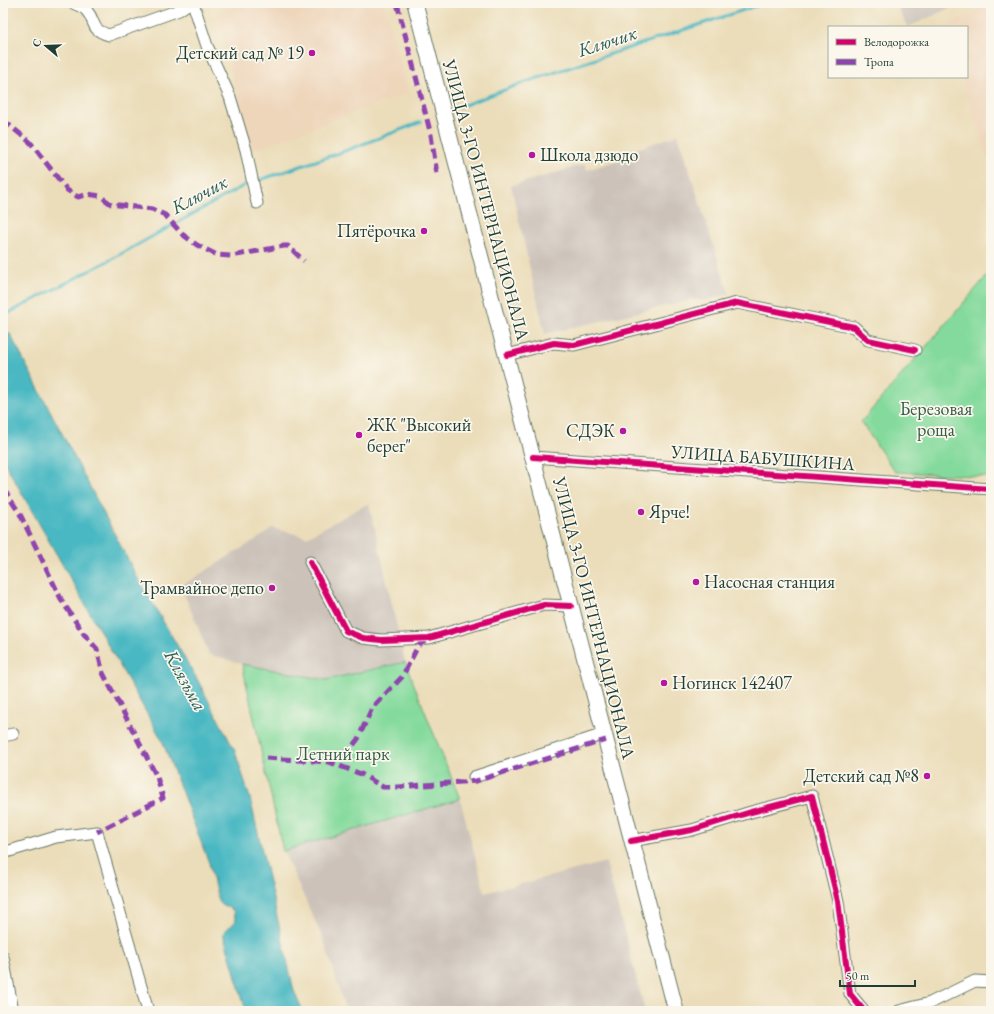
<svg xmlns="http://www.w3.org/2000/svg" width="994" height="1014" viewBox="0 0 994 1014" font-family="'EB Garamond',serif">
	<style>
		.built { fill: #eed6bb }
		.industrial { fill: #ccc2b9 }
		.green { fill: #84da9c; stroke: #528c68 }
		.water { fill: #49b8c2; stroke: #347a7b }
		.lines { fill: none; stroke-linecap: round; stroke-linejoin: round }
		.stream { stroke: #49b8c2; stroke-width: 3 }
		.street-casing { stroke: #667563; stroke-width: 13 }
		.secondary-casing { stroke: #667563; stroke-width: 17 }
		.street { stroke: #fff; stroke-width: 11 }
		.secondary { stroke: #fff; stroke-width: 15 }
		.quiet { stroke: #8e44ad; stroke-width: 5; stroke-dasharray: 10 5; stroke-linecap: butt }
		.cycleway-casing { stroke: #fbf7ec; stroke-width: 8 }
		.cycleway { stroke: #d6006c; stroke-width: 6 }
		.poi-dot { fill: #b5179e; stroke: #fbf7ec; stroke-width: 1.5 }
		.labels { text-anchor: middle; stroke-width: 3.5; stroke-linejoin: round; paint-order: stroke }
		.poi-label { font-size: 18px; fill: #1f3d34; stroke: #fbf7ec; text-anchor: end }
		.street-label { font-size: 18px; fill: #1f3d34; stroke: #fbf7ec }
		.park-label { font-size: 18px; fill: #335c49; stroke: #fbf7ec }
		.water-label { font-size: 19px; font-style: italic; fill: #2a5c58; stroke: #fbf7ec }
	</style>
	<rect width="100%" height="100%" fill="#fbf7ec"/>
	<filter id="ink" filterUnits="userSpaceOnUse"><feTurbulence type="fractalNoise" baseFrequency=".025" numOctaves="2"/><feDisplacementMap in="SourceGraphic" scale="8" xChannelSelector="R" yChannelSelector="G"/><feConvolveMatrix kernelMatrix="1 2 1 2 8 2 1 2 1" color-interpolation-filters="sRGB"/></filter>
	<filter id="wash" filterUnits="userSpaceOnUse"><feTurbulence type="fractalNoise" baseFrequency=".012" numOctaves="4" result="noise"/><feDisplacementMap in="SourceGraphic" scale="16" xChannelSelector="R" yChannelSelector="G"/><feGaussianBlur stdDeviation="0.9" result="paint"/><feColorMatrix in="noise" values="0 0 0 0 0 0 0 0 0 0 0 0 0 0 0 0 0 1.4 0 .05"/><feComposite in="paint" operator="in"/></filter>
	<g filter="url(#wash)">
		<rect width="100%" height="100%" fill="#ebddb9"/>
		<g class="built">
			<path d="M251,3H384L408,93L252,150L217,13Z"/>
			<path d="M991,5V167L960,77H967V27H943Z"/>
		</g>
		<g class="industrial">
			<path d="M895,3H961L908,27Z"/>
			<path d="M678,135L729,294L710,300H691L545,334L511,186L585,164L587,170L633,156L630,151Z"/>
			<path d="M369,503L405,662L326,680L242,664L209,654L181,586L265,534L272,528L307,537Z"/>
			<path d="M460,799L485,893L606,862L645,1011H346L324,941L283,851Z"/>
		</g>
		<g class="green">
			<path d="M991,271V477L895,472L861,422Z"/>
			<path d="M405,662L460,799L283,851L242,664L326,680Z"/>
		</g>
		<path class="water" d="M3,327L10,334L137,577L197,679L235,751L250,798L294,991L303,1011H246L223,933L236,921L233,910L219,903L209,863L162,740L3,460Z"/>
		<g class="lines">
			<g class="stream">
				<path d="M459,107L523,83L765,3"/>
				<path d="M3,316L110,260L245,185L342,152L421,122"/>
			</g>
		</g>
	</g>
	<g filter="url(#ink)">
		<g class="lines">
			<defs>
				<g id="street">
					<path d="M73,3C77,5 84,7 87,11C97,23 89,29 109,35L179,10L189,3"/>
					<path d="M193,3L207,46L230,97L246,150L257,203"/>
					<path d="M507,355L554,343L574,345L737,303L854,327L868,340L915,350"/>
					<path d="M533,457L991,489"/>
					<path d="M310,562L346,631L363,638L381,640L429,638L544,605L571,606"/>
					<path d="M3,736L13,734"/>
					<path d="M474,777L604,734"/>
					<path d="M631,841L692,830L751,812L812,796L838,901L850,994L864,1011"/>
					<path d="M3,853L56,837L97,832L148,1011"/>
					<path d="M3,957L13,1011"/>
					<path d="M899,1011L930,1003L975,981L991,982"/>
				</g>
				<path id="secondary" d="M415,3L676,1011"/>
			</defs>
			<use href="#street" class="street-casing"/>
			<use href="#secondary" class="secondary-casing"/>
			<use href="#street" class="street"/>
			<use href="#secondary" class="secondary"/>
			<g class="quiet">
				<path d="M397,3L431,135L437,174"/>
				<path d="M3,120L30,142L67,190L78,197L88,194L100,196L111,204L152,209L165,215L182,234L197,245L217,255L232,256L284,246H288L304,261"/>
				<path d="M3,488L20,514L62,601L84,634L97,649L103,673L157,777L163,798L97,832"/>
				<path d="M266,758L329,762L361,774L383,787H398L476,781L606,740"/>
				<path d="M329,762L351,748L358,739L372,708L402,677L418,646L428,638"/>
			</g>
			<defs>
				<g id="cycleway">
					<path d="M507,355L554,343L574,345L737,303L854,327L868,340L915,350"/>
					<path d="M533,457L991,489"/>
					<path d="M310,562L346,631L363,638L381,640L429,638L544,605L571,606"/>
					<path d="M631,841L692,830L751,812L812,796L838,901L850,994L864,1011"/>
				</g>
			</defs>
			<use href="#cycleway" class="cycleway-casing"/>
			<use href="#cycleway" class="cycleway"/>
		</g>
	</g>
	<g class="poi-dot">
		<circle cx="312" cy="53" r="4"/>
		<circle cx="532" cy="155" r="4"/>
		<circle cx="424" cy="231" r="4"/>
		<circle cx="623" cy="431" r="4"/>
		<circle cx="359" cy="435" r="4"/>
		<circle cx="641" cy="512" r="4"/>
		<circle cx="696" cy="582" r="4"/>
		<circle cx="272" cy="588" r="4"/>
		<circle cx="664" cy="683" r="4"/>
		<circle cx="927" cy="776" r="4"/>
	</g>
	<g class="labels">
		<g class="poi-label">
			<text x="304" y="59">Детский сад № 19</text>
			<text x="540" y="161" text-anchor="start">Школа дзюдо</text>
			<text x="416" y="237">Пятёрочка</text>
			<text x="367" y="431" text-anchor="start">ЖК "Высокий<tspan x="367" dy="21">берег"</tspan></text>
			<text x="615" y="437">СДЭК</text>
			<text x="649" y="518" text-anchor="start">Ярче!</text>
			<text x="704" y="588" text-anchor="start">Насосная станция</text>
			<text x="264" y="594">Трамвайное депо</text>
			<text x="672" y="689" text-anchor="start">Ногинск 142407</text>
			<text x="919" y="782">Детский сад №8</text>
		</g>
		<g class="street-label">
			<text transform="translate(486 200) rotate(75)" y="6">УЛИЦА 3-ГО ИНТЕРНАЦИОНАЛА</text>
			<text transform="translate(763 458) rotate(4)" y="6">УЛИЦА БАБУШКИНА</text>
			<text transform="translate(594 618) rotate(76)" y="6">УЛИЦА 3-ГО ИНТЕРНАЦИОНАЛА</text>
		</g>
		<g class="park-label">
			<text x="936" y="415">Березовая<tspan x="936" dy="21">роща</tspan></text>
			<text x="343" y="760">Летний парк</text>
		</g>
		<g class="water-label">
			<text transform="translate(607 41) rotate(-18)" y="7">Ключик</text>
			<text transform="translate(199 194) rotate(-28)" y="7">Ключик</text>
			<text transform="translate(186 680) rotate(61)" y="7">Клязьма</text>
		</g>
	</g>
	<rect width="994" height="1014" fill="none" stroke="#fbf7ec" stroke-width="16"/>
	<rect x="828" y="26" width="140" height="52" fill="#fbf7ec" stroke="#a3ada2"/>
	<rect x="836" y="39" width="20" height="6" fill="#d6006c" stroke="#a3ada2"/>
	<text x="864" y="46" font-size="12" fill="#1f3d34">Велодорожка</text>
	<rect x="836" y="59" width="20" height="6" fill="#8e44ad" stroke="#a3ada2"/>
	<text x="864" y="66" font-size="12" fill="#1f3d34">Тропа</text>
	<g transform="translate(46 46) rotate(289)" stroke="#fbf7ec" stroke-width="3" paint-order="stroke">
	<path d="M0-3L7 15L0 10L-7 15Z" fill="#1f3d34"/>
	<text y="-6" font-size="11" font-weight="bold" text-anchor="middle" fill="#1f3d34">С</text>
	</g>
	<path d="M840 980v6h75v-6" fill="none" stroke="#1f3d34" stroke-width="2"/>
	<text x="846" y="980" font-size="12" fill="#1f3d34" stroke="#fbf7ec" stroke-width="3" paint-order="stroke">50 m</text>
</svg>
